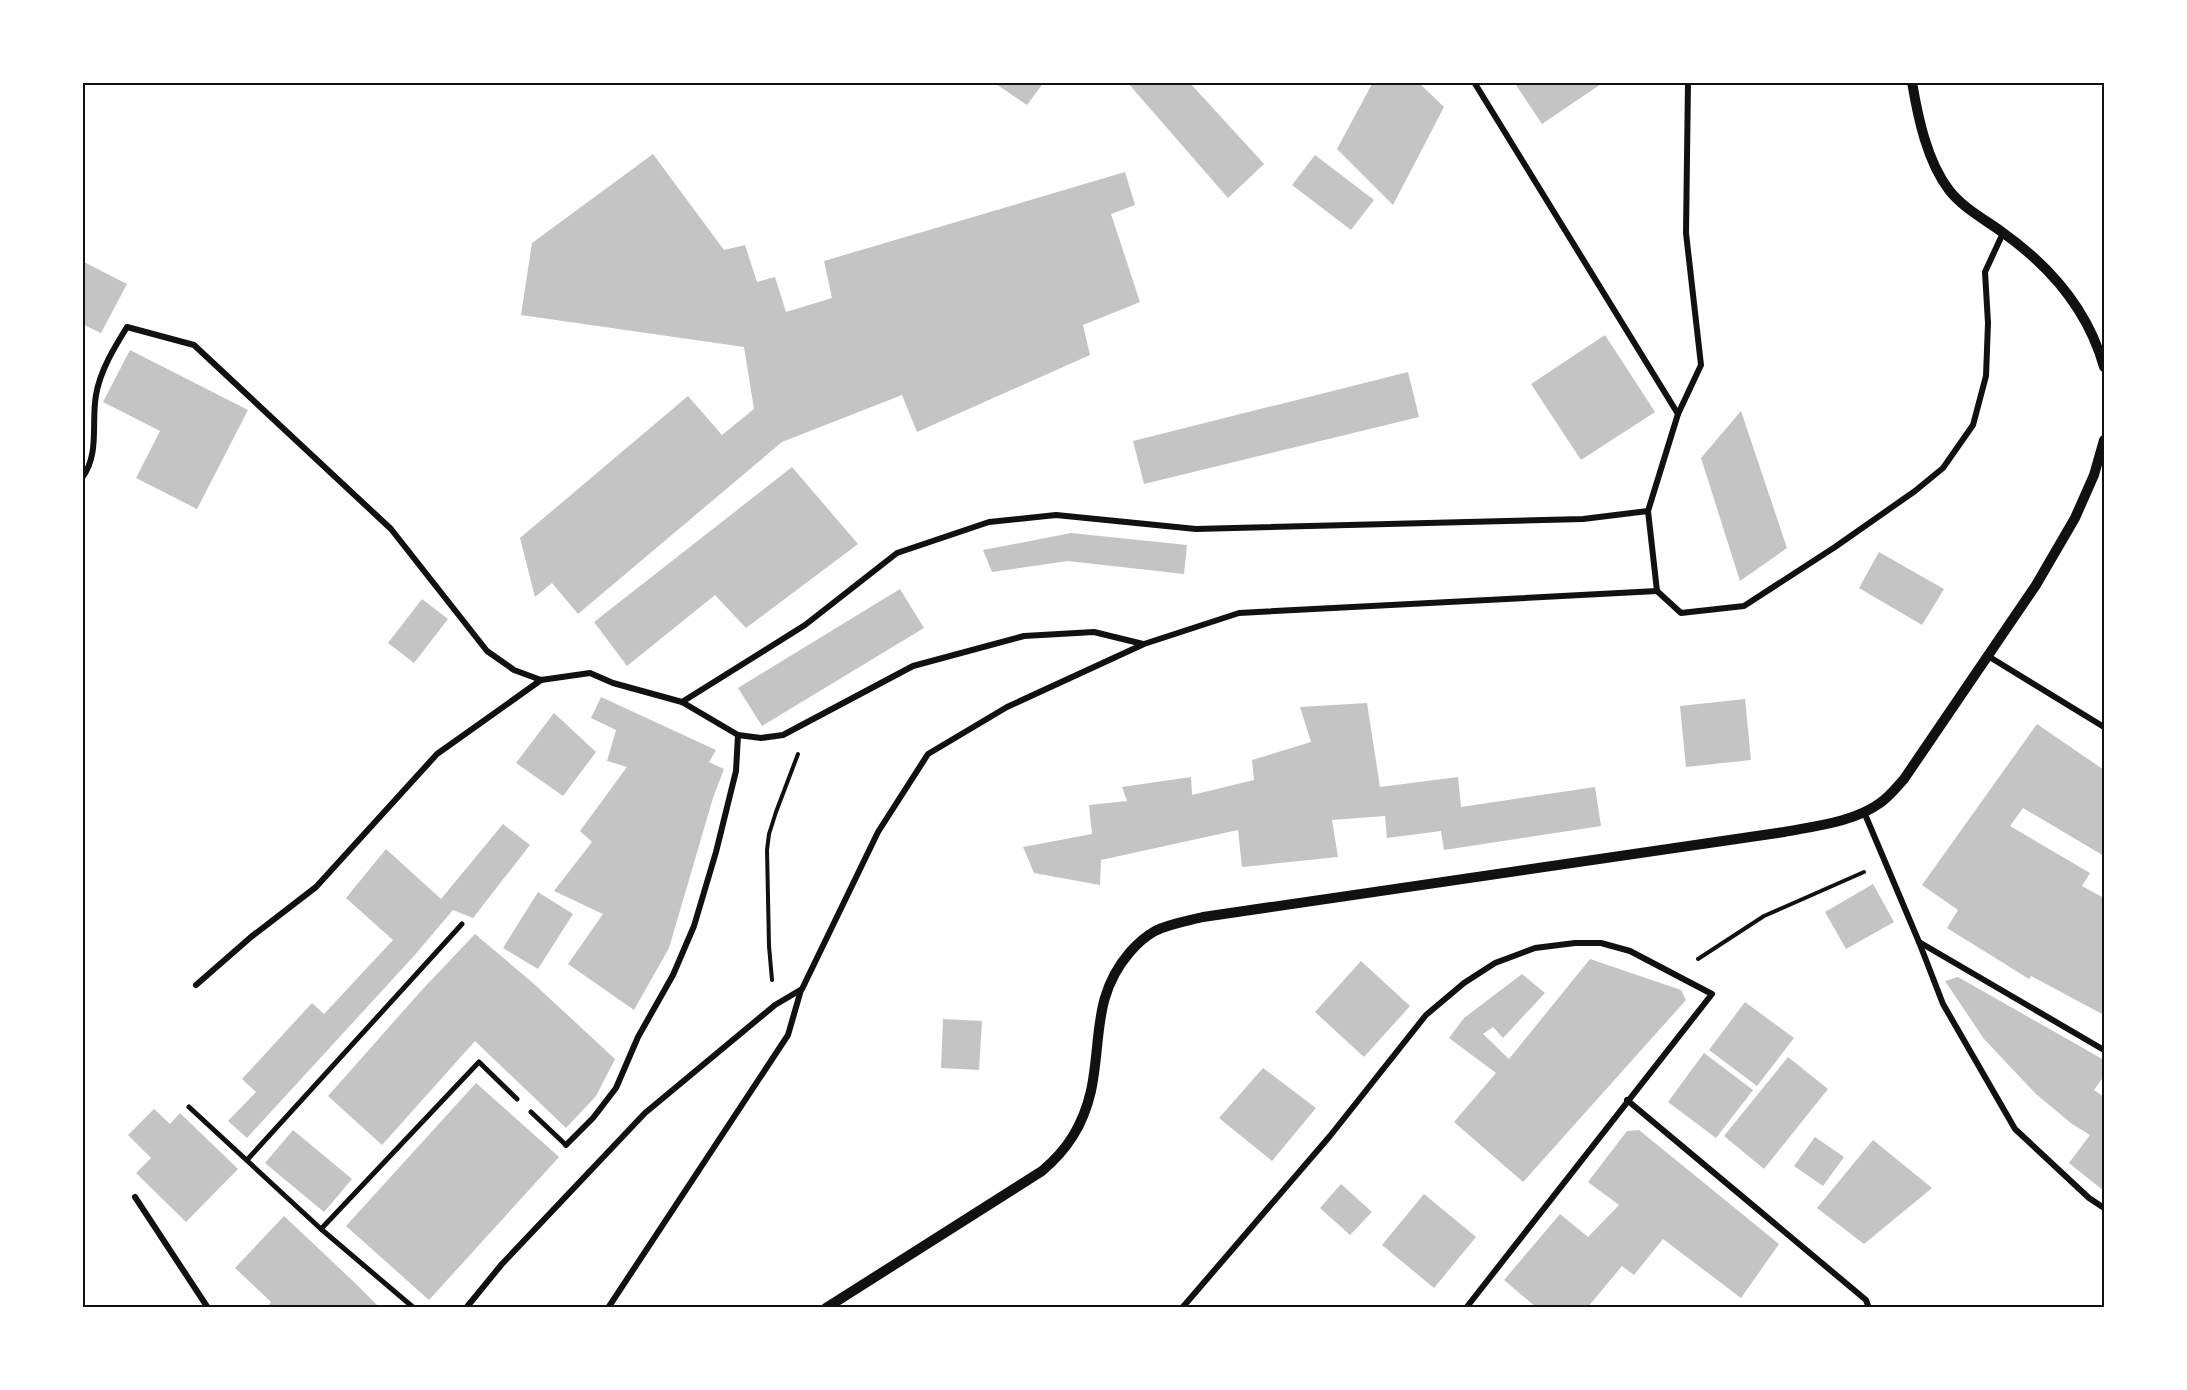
<svg xmlns="http://www.w3.org/2000/svg" width="2187" height="1390" viewBox="0 0 2187 1390" font-family="'Sofia Sans Condensed',sans-serif">
	<style>
		.building { fill: #c4c4c4 }
		.lines { fill: none; stroke-linecap: round; stroke-linejoin: round }
		.path { stroke: #111; stroke-width: 4 }
		.pedestrian { stroke: #111; stroke-width: 5 }
		.minor { stroke: #111; stroke-width: 6 }
		.tertiary { stroke: #111; stroke-width: 10 }
		.neatline { fill: none; stroke: #111; stroke-width: 2 }
	</style>
	<rect width="100%" height="100%" fill="#fff"/>
	<g class="building">
		<path d="M993,82H1044L1027,105Z"/>
		<path d="M1127,82H1189L1264,164L1228,198Z"/>
		<path d="M1373,82H1418L1444,107L1393,205L1337,149Z"/>
		<path d="M1514,82H1604L1542,124Z"/>
		<path d="M653,154L724,250L745,245L757,282L775,277L786,312L832,298L824,261L1125,172L1135,205L1111,214L1140,302L1083,325L1090,355L917,432L902,395L782,442L578,614L552,583L535,597L520,538L688,396L722,435L754,409L744,347L521,315L532,243Z"/>
		<path d="M1315,155L1374,200L1351,230L1292,185Z"/>
		<path d="M82,261L127,284L101,333L82,324Z"/>
		<path d="M1605,335L1655,412L1581,460L1531,384Z"/>
		<path d="M130,350L248,410L197,509L136,478L160,431L103,402Z"/>
		<path d="M1408,372L1419,417L1144,484L1133,441Z"/>
		<path d="M1741,411L1787,548L1740,581L1701,458Z"/>
		<path d="M792,467L858,544L746,628L715,595L627,666L594,622Z"/>
		<path d="M1071,533L1187,545L1184,574L1068,561L992,572L983,550Z"/>
		<path d="M1879,552L1944,589L1922,625L1859,588Z"/>
		<path d="M900,589L924,628L762,726L738,688Z"/>
		<path d="M422,599L448,619L414,663L388,643Z"/>
		<path d="M601,697L716,750L709,762L724,769L713,798L669,948L634,1010L568,964L603,914L554,891L592,842L580,831L627,767L607,761L616,730L591,718Z"/>
		<path d="M1745,699L1751,760L1686,767L1680,706Z"/>
		<path d="M1367,703L1380,787L1458,777L1461,807L1595,787L1601,826L1444,850L1441,831L1387,838L1385,816L1332,820L1338,857L1242,867L1238,830L1101,860L1100,885L1034,873L1023,847L1092,834L1089,805L1127,801L1122,787L1191,777L1192,795L1254,780L1252,760L1311,742L1300,707Z"/>
		<path d="M554,713L596,752L563,796L516,763Z"/>
		<path d="M2037,724L2104,770V856L2023,808L2010,826L2090,873L2082,886L2104,898V1015L2031,976L2029,979L1947,928L1958,910L1922,885Z"/>
		<path d="M503,824L530,845L473,918L453,910L413,957L247,1138L228,1121L256,1092L242,1079L312,1003L324,1014L393,940L346,898L386,849L441,899Z"/>
		<path d="M1873,884L1894,922L1846,949L1825,912Z"/>
		<path d="M538,892L573,914L538,969L503,948Z"/>
		<path d="M475,934L533,983L615,1059L596,1096L566,1128L475,1041L382,1145L328,1096L421,991Z"/>
		<path d="M1590,959L1681,990L1686,1000L1523,1182L1454,1122L1496,1073L1449,1038L1464,1018L1522,974L1545,993L1503,1038L1493,1027L1483,1034L1509,1059Z"/>
		<path d="M1361,961L1410,1006L1364,1057L1315,1012Z"/>
		<path d="M1958,977L2104,1060V1076L2094,1090L2104,1097V1191L2069,1163L2090,1135L2072,1124L2036,1094L1984,1039L1945,981Z"/>
		<path d="M1745,1002L1794,1038L1757,1086L1709,1050Z"/>
		<path d="M943,1019L982,1021L979,1070L941,1068Z"/>
		<path d="M1704,1053L1753,1090L1716,1138L1668,1102Z"/>
		<path d="M1788,1057L1828,1089L1764,1169L1724,1136Z"/>
		<path d="M1263,1068L1316,1108L1272,1161L1219,1118Z"/>
		<path d="M476,1083L559,1157L429,1300L346,1226Z"/>
		<path d="M154,1109L170,1124L180,1113L238,1169L186,1222L136,1173L151,1158L128,1135Z"/>
		<path d="M293,1130L352,1179L324,1212L265,1163Z"/>
		<path d="M1639,1130L1779,1244L1741,1298L1663,1239L1634,1275L1622,1266L1587,1308H1537L1504,1280L1560,1214L1588,1237L1619,1205L1588,1182L1627,1131Z"/>
		<path d="M1815,1137L1844,1157L1823,1186L1794,1166Z"/>
		<path d="M1873,1140L1932,1188L1864,1244L1817,1208Z"/>
		<path d="M1341,1184L1372,1212L1350,1235L1320,1208Z"/>
		<path d="M1424,1194L1476,1237L1434,1288L1382,1245Z"/>
		<path d="M284,1216L354,1282L380,1308H266L271,1302L235,1268Z"/>
	</g>
	<g class="lines">
		<g class="path">
			<path d="M1698,959L1764,916L1864,872"/>
			<path d="M772,980L769,946L767,850L769,834L776,812L798,754"/>
		</g>
		<g class="pedestrian">
			<path d="M189,1107L321,1229L414,1308"/>
			<path d="M531,1112L566,1145"/>
			<path d="M247,1160L462,924"/>
			<path d="M321,1229L479,1062L517,1099"/>
		</g>
		<g class="minor">
			<path d="M1678,414L1701,365L1686,233L1688,82"/>
			<path d="M82,478C100,454 91,423 96,395C100,371 114,348 127,327L194,345L391,529L487,651L514,670L541,680L590,673L613,683L682,702L738,735L761,738L783,735L913,666L1024,636L1094,632L1143,644"/>
			<path d="M1657,591L1681,613L1744,606L1835,547L1915,491L1943,468L1973,425L1986,376L1988,323L1985,272L2003,233"/>
			<path d="M1988,656L2104,727"/>
			<path d="M682,702L805,625L897,553L989,522L1056,515L1196,529L1583,519L1648,511"/>
			<path d="M1864,812L1919,942L1943,1004L2015,1129L2089,1198L2104,1208"/>
			<path d="M1919,942L2104,1050"/>
			<path d="M196,985L251,937L316,887L437,754L541,680"/>
			<path d="M1627,1100L1866,1300L1869,1308"/>
			<path d="M566,1145L593,1118L616,1088L638,1037L673,975L694,926L716,852L736,771L738,735"/>
			<path d="M135,1197L208,1308"/>
			<path d="M466,1308L502,1264L645,1113L775,1005L802,989L878,832L928,754L1007,707L1144,644L1239,613L1657,591L1648,511L1678,414L1474,82"/>
			<path d="M608,1308L788,1035L801,990"/>
			<path d="M1182,1308L1330,1136L1426,1015L1464,983L1495,963L1535,948L1575,943H1601L1630,951L1712,994L1466,1308"/>
		</g>
		<g class="tertiary">
			<path d="M1912,82C1918,118 1927,161 1949,190C1963,208 1984,219 2002,232C2050,266 2088,310 2104,367"/>
			<path d="M826,1308L1042,1171C1068,1149 1083,1125 1091,1091C1102,1039 1092,996 1130,952C1137,944 1146,936 1155,931C1169,924 1187,921 1203,917L1784,832C1815,826 1854,822 1880,803C1889,797 1896,788 1904,779L2036,585L2075,518L2094,475L2104,440"/>
		</g>
	</g>
	<rect width="2187" height="1390" fill="none" stroke="#ffffff" stroke-width="168"/>
	<rect x="84" y="84" width="2019" height="1222" class="neatline"/>
</svg>
